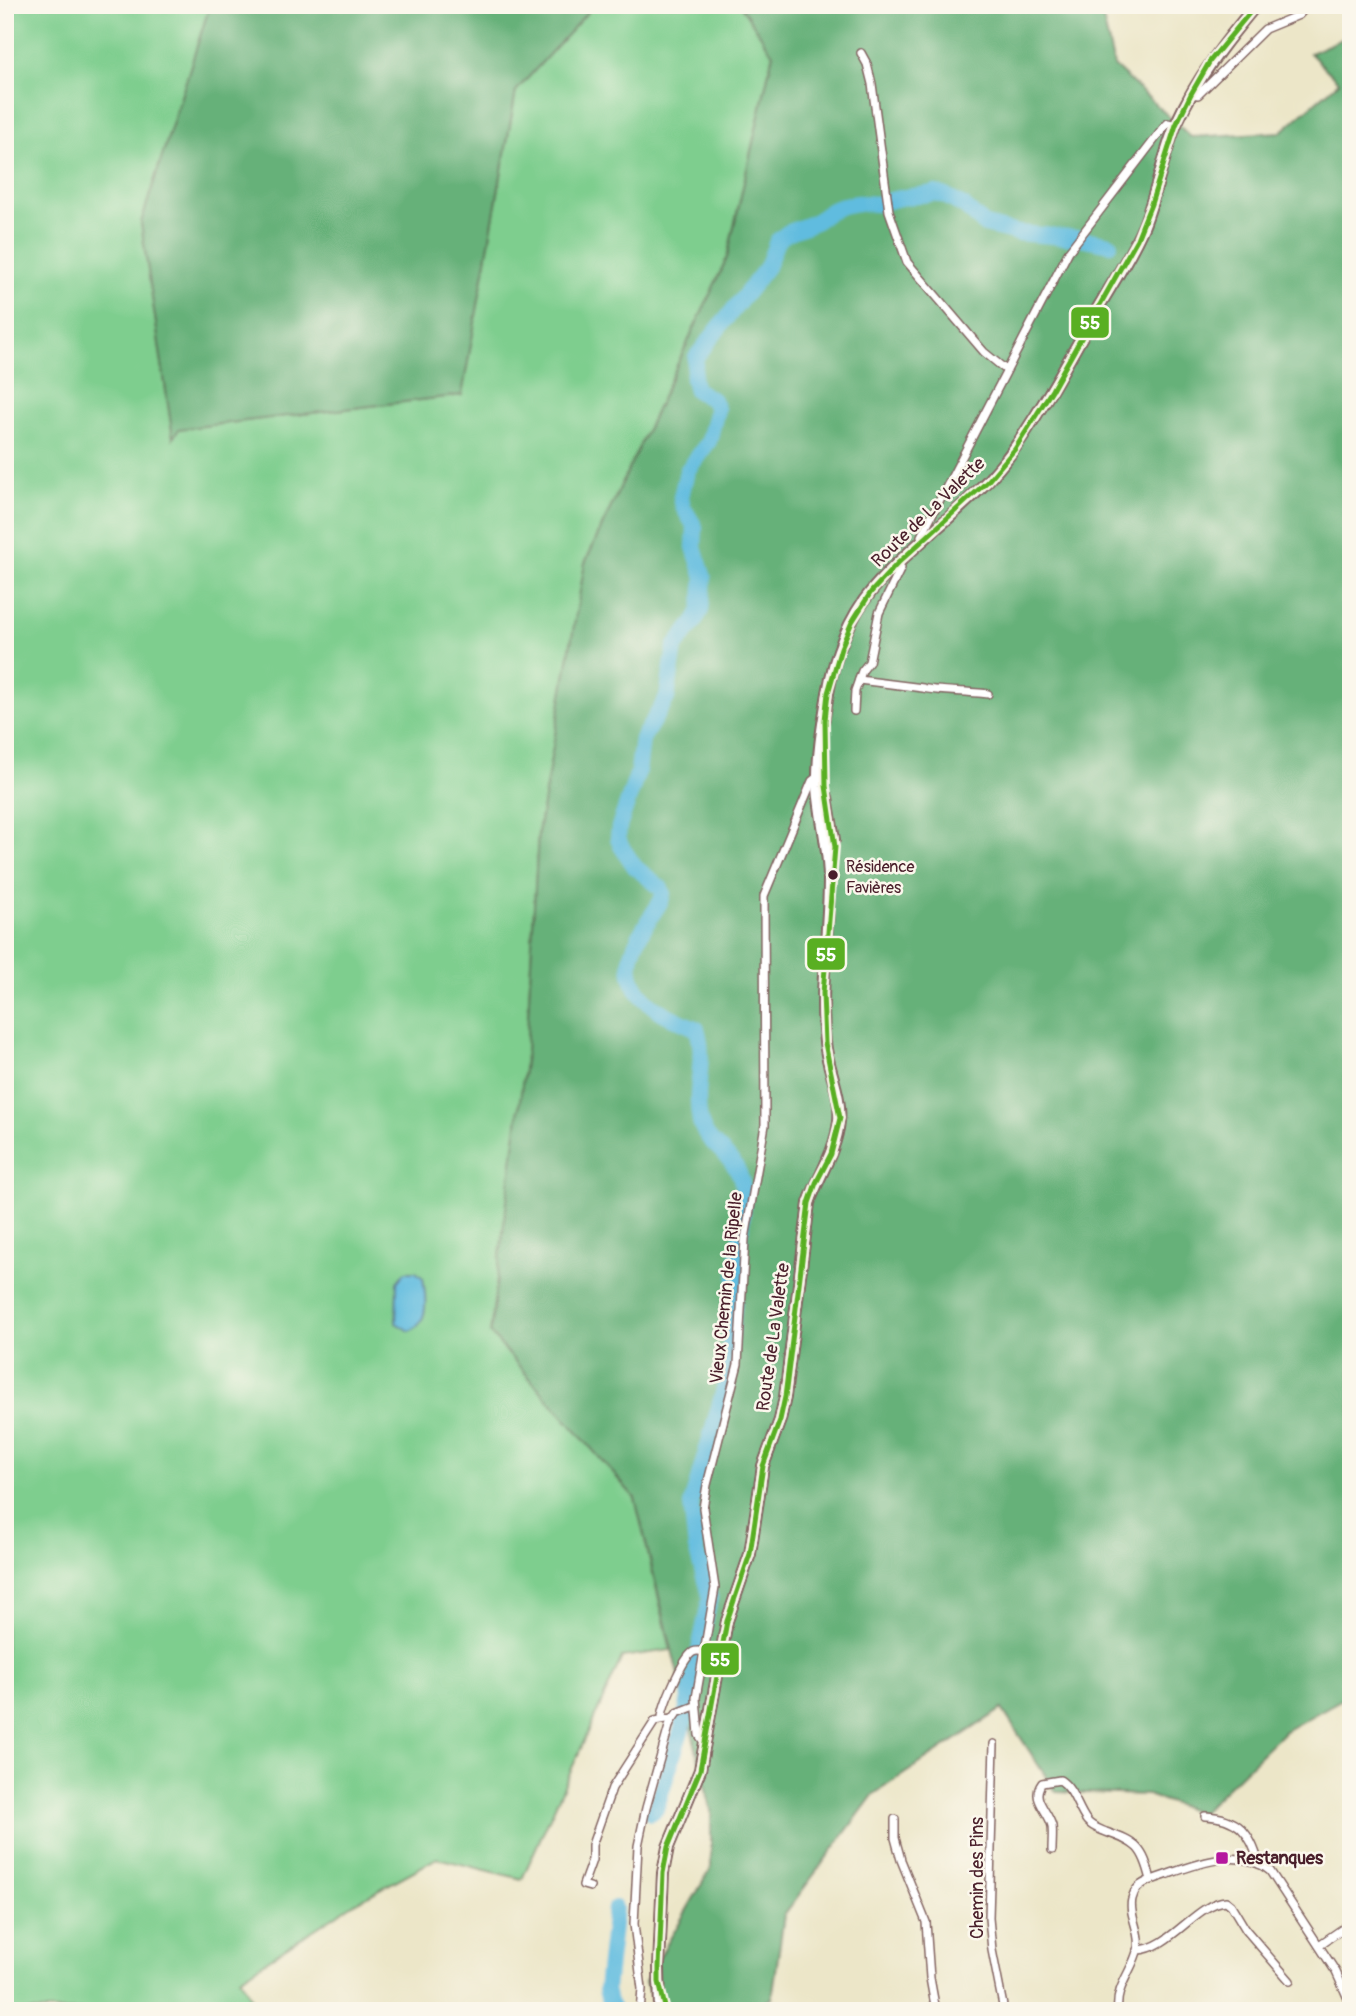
<svg xmlns="http://www.w3.org/2000/svg" width="1356" height="2016" viewBox="0 0 1356 2016" font-family="Pangolin,sans-serif">
	<style>
		.green { fill: #7ece8e; stroke: #64765c; stroke-width: 2 }
		.forest { fill: #66b179; stroke: #586852; stroke-width: 2 }
		.water { fill: #61bcdf; stroke: #566e85; stroke-width: 2 }
		.lines { fill: none; stroke-linecap: round; stroke-linejoin: round }
		.river { stroke: #61bcdf; stroke-width: 16 }
		.street-casing { stroke: #836562; stroke-width: 10 }
		.primary-casing { stroke: #836562; stroke-width: 14 }
		.street { stroke: #fff; stroke-width: 7 }
		.primary { stroke: #fff; stroke-width: 10 }
		.bus-1-casing { stroke: #fbf7ec; stroke-width: 10 }
		.bus-1 { stroke: #59af22; stroke-width: 5 }
		.bus-dot { fill: #4a1f2b; stroke: #fbf7ec; stroke-width: 2.5 }
		.poi-dot { fill: #b5179e; stroke: #fbf7ec; stroke-width: 2.5 }
		.labels { text-anchor: middle; stroke-width: 5; stroke-linejoin: round; paint-order: stroke }
		.bus-label { font-size: 16px; fill: #4a1f2b; stroke: #fbf7ec; text-anchor: start }
		.street-label { font-size: 18px; fill: #4a1f2b; stroke: #fbf7ec }
		.poi-label { font-size: 18px; font-weight: bold; fill: #4a1f2b; stroke: #fbf7ec; text-anchor: start }
		.line-badge { stroke: #fbf7ec; stroke-width: 2.5 }
		.badge-label { font-size: 19px; text-anchor: middle; font-weight: bold; fill: #fff }
	</style>
	<rect width="100%" height="100%" fill="#fbf7ec"/>
	<filter id="ink" filterUnits="userSpaceOnUse"><feTurbulence type="fractalNoise" baseFrequency=".0143" numOctaves="2"/><feDisplacementMap in="SourceGraphic" scale="14" xChannelSelector="R" yChannelSelector="G"/><feConvolveMatrix kernelMatrix="1 2 1 2 8 2 1 2 1" color-interpolation-filters="sRGB"/></filter>
	<filter id="wash" filterUnits="userSpaceOnUse"><feTurbulence type="fractalNoise" baseFrequency=".00686" numOctaves="4" result="noise"/><feDisplacementMap in="SourceGraphic" scale="28" xChannelSelector="R" yChannelSelector="G"/><feGaussianBlur stdDeviation="1.57" result="paint"/><feColorMatrix in="noise" values="0 0 0 0 0 0 0 0 0 0 0 0 0 0 0 0 0 1.4 0 .05"/><feComposite in="paint" operator="in"/></filter>
	<g filter="url(#wash)">
		<rect width="100%" height="100%" fill="#ece6c8"/>
		<path class="green" d="M5,5H210L141,223L173,437L179,429L462,395L516,91L594,5H740L773,53L727,258L585,563L538,833L526,1054L491,1333L635,1498L671,1650L622,1657L522,1879L437,1858L353,1904L240,1978L259,2011H5Z"/>
		<g class="forest">
			<path d="M210,5H594L516,91L462,395L179,429L173,438L141,223Z"/>
			<path d="M740,5H1100L1114,66L1191,137L1281,132L1339,82L1310,53L1351,35V1694L1285,1731L1201,1813L1147,1795L1056,1792L1002,1709L874,1794L784,1915L772,1999L735,2011H659L645,1982L711,1868V1810L635,1498L490,1333L526,1054L538,833L585,563L727,258L773,54Z"/>
		</g>
		<path class="water" d="M405,1272H416L423,1278C426,1296 430,1324 409,1331L396,1323L397,1282Z"/>
		<g class="lines">
			<g class="river">
				<path d="M1080,238L1110,244"/>
				<path d="M741,1232C742,1213 747,1191 739,1173C730,1153 705,1143 700,1121C693,1086 707,1061 697,1029C683,1022 665,1016 653,1006C609,972 639,936 661,901L663,894L661,888L635,867L621,846L618,838L619,827L638,772L642,739L667,698L675,647L694,623L701,610L704,578L694,547L695,527L683,507L681,497L687,471L709,441L717,409L713,400L696,390L693,379L696,357L767,267L777,241L787,233L815,222L830,211L842,206L857,203L877,204L899,198L935,193L945,196L965,207L985,225L1018,233L1076,238"/>
				<path d="M692,1501L727,1379L740,1239"/>
				<path d="M651,1813L656,1809L684,1722L710,1598L696,1548L691,1504"/>
				<path d="M614,2011L609,2002L606,1989L615,1908"/>
			</g>
		</g>
	</g>
	<g filter="url(#ink)">
		<g class="lines">
			<defs>
				<g id="street">
					<path d="M861,53L867,64L872,84L889,211L907,262L984,352L1006,370"/>
					<path d="M1191,94L1198,95L1265,29L1299,15L1308,5"/>
					<path d="M923,540L921,536L1069,251L1165,126L1168,123L1176,125"/>
					<path d="M859,680L923,688C930,691 976,692 988,694"/>
					<path d="M854,711L855,691L862,671L869,662L879,613L901,568L898,563"/>
					<path d="M662,1718C662,1706 683,1658 693,1652C697,1650 700,1651 704,1652"/>
					<path d="M705,1744L699,1735L696,1698L715,1588L703,1508L707,1485L738,1364L745,1239L765,1125L764,896L812,781L817,777L826,776"/>
					<path d="M994,1744L989,1918L992,1950L1004,2011"/>
					<path d="M1205,1816C1238,1817 1251,1833 1259,1864"/>
					<path d="M895,1819V1838L901,1860L926,1922L930,1978L936,2011"/>
					<path d="M1052,1850C1052,1842 1053,1834 1052,1826C1048,1810 1030,1799 1042,1783L1060,1780C1074,1789 1077,1808 1087,1821C1092,1827 1099,1829 1106,1832C1137,1843 1143,1847 1151,1880"/>
					<path d="M590,1887L583,1885L592,1860V1845L612,1788L655,1721L672,1718"/>
					<path d="M1319,1945L1351,1923"/>
					<path d="M1137,1950C1170,1950 1196,1903 1226,1901L1231,1905L1246,1930L1290,1981"/>
					<path d="M640,2011L642,1989L634,1924L638,1846L646,1808L670,1723L677,1713L695,1706"/>
					<path d="M1118,2011C1115,1986 1133,1971 1138,1948C1141,1931 1128,1915 1132,1899C1134,1889 1142,1883 1151,1880C1186,1869 1237,1843 1270,1871L1336,1972L1351,2005"/>
				</g>
				<g id="primary">
					<path d="M827,797L834,840"/>
					<path d="M660,2011L659,1967L663,1873L668,1847L700,1770L727,1621L750,1554L763,1466L780,1420L785,1397L809,1203C819,1175 836,1151 839,1121C842,1095 827,1068 825,1042C819,988 829,934 829,880C829,848 820,818 818,787C817,757 823,723 828,693C834,657 849,617 873,589C917,538 977,503 1016,446C1045,404 1070,358 1095,313C1112,284 1131,256 1144,225C1157,192 1163,155 1177,122C1197,78 1225,42 1256,5"/>
				</g>
			</defs>
			<use href="#street" class="street-casing"/>
			<use href="#primary" class="primary-casing"/>
			<use href="#street" class="street"/>
			<use href="#primary" class="primary"/>
			<defs>
				<path id="bus-1" d="M666,2011L659,1982V1967L663,1873L668,1847L700,1770L727,1621L750,1554L763,1466L780,1420L785,1397L809,1203L816,1183L831,1154L840,1118L825,1043L823,993L835,847L826,786L825,720L828,693L841,648L852,622L871,592L898,563L988,481L1015,449L1052,390L1137,239L1151,204L1176,125L1191,94L1210,61L1256,5"/>
			</defs>
			<use href="#bus-1" class="bus-1-casing"/>
			<use href="#bus-1" class="bus-1"/>
		</g>
	</g>
	<circle class="bus-dot" cx="833" cy="875" r="6"/>
	<rect class="poi-dot" x="1215" y="1851" width="14" height="14" rx="3.5"/>
	<g class="labels">
		<g class="bus-label">
			<text x="846" y="872">Résidence<tspan x="846" dy="21">Favières</tspan></text>
		</g>
		<g class="street-label">
			<text transform="translate(928 512) rotate(-44)" y="6">Route de La Valette</text>
			<text transform="translate(726 1288) rotate(-84)" y="6">Vieux Chemin de la Ripelle</text>
			<text transform="translate(773 1337) rotate(-82)" y="6">Route de La Valette</text>
			<text transform="translate(977 1878) rotate(-90)" y="6">Chemin des Pins</text>
		</g>
		<g class="poi-label">
			<text x="1236" y="1864">Restanques</text>
		</g>
	</g>
	<g class="line-badge">
		<rect x="1070" y="306" width="40" height="33" rx="7" fill="#59af22"/>
		<rect x="806" y="937" width="40" height="34" rx="7" fill="#59af22"/>
		<rect x="700" y="1642" width="40" height="34" rx="7" fill="#59af22"/>
	</g>
	<g class="badge-label">
		<text x="1090" y="329">55</text>
		<text x="826" y="961">55</text>
		<text x="720" y="1666">55</text>
	</g>
	<rect width="1356" height="2016" fill="none" stroke="#fbf7ec" stroke-width="28"/>
</svg>
